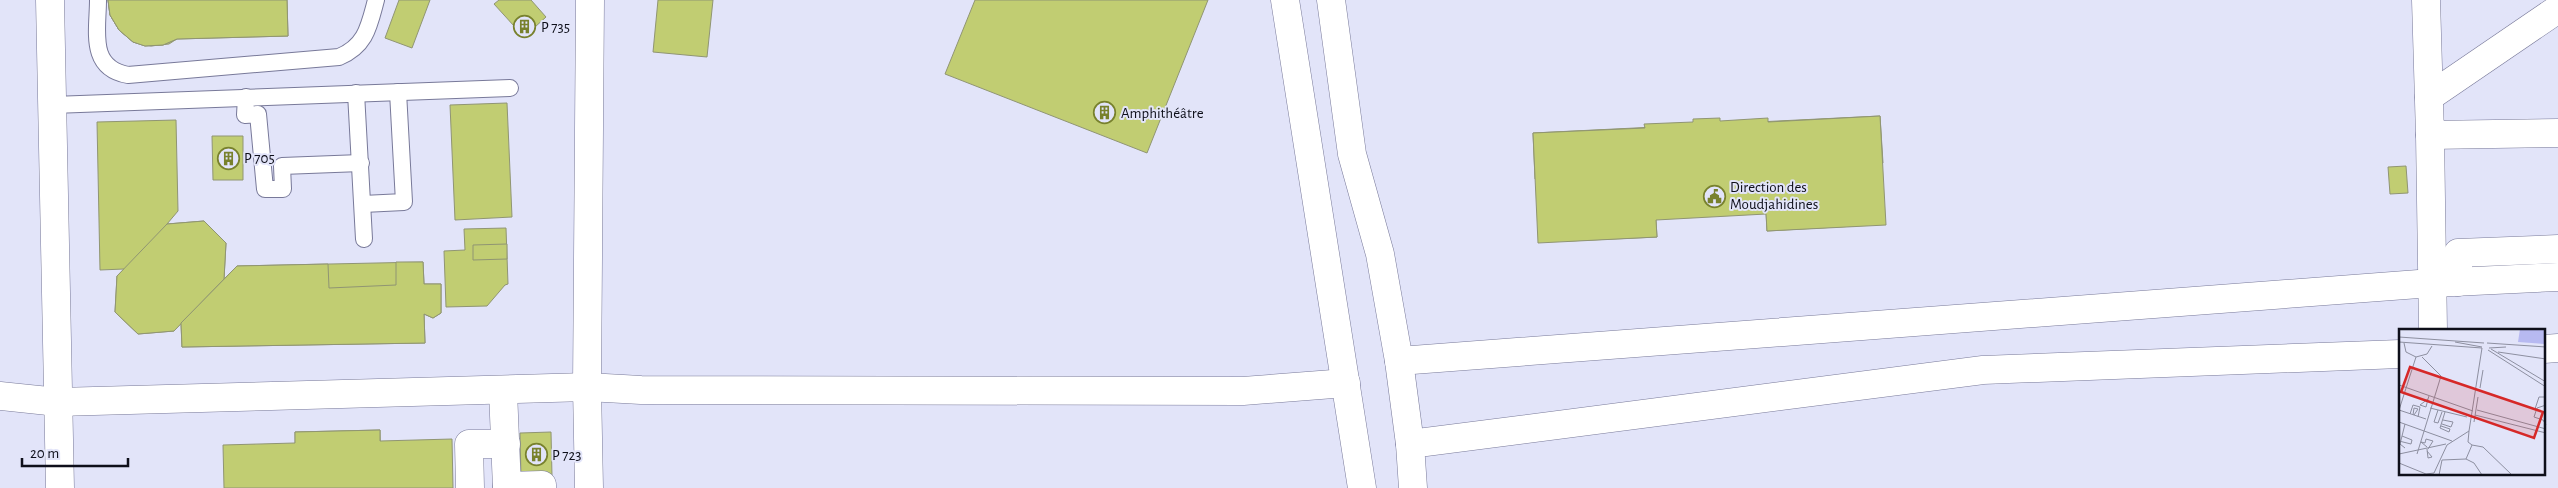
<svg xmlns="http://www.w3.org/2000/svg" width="2558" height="488" viewBox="0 0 2558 488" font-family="'Alegreya Sans',sans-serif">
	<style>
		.building { fill: #c1cd72; stroke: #909573 }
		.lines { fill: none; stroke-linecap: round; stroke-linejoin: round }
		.lane-casing { stroke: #787999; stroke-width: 18 }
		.street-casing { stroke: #787999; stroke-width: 29 }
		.secondary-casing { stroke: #787999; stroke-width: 29 }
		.lane { stroke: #fff; stroke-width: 16 }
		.street { stroke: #fff; stroke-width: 28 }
		.secondary { stroke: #fff; stroke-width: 28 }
		.labels { text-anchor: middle; stroke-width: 4; stroke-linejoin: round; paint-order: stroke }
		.poi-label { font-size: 15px; fill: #0e0f1a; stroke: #e2e4f9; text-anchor: start }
		.inset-road { fill: none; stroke: #8d8fa0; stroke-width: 1 }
		.view { fill: #d62828; fill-opacity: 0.15; stroke: #d62828; stroke-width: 2.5 }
		.inset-edge { fill: none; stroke: #0e0f1a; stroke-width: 2.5 }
	</style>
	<rect width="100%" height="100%" fill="#e2e4f9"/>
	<g class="building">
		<path d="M108,0H199V2L197,13L186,33L169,44L151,46L133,42L119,30L110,15Z"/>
		<path d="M108,0H287L288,36L177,39L163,45L145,46L133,42L119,30L110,15Z"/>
		<path d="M108,0H287L288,36L177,39L163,45L145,46L133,42L119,30L110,15Z"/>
		<path d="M399,0H430L412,48L385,38Z"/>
		<path d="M499,0H531L546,17L524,37L494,4Z"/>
		<path d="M658,0H713L707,57L653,52Z"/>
		<path d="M975,0H1208L1147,153L945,74Z"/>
		<path d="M507,103L512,217L455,220L450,105Z"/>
		<path d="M1880,116L1883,163L1853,164L1855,226L1767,231L1764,169L1653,175L1657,237L1569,241L1566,178L1535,179L1533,133Z"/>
		<path d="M1880,116L1886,225L1767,231L1766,214L1656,220L1657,237L1538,243L1533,133L1645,128L1644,124L1693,122V119L1720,118V121L1768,118V122Z"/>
		<path d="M176,120L178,211L167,224L204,221L226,243L224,279L237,266L423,262L424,284H441V313L433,318L424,314L425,343L182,347L181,323L174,331L138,334L115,312L117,276L124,269L100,270L97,122Z"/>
		<path d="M212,136H243V180H213Z"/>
		<path d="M2406,166L2408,193L2390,194L2388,167Z"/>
		<path d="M204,221L226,243L224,279L174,331L138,334L115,312L117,276L167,224Z"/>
		<path d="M506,228L508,284L505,285L487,306L446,307L444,251L465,250L464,229Z"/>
		<path d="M507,244V259L473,260V245Z"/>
		<path d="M396,262H423L424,284H441V313L433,318L424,314L425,343L182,347L181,323L237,266L328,264L329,288L396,285Z"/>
		<path d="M380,430L381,488H296L295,432Z"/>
		<path d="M380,430V441L452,439L453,488H224L223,445L295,443V432Z"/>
		<path d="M551,432L552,476L521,477L520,433Z"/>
	</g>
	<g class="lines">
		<defs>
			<g id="lane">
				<path d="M98,0C98,30 88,68 128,75L339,57C366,46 369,26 376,0"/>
				<path d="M356,93L364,239"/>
				<path d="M246,97L245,115L258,114L265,189H283L282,166L361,163"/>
				<path d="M53,105L510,88"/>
				<path d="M363,204L404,202L398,92"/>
			</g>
			<g id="street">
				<path d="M50,0L60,488"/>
				<path d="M2426,0L2430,135L2558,133"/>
				<path d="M2429,97L2558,9"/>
				<path d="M2430,135L2433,330"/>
				<path d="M2458,282V253L2558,249"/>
				<path d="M2544,349L2558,348"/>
				<path d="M1399,361L2432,283L2558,277"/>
				<path d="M503,391L507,488"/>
				<path d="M0,396L58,402L587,387L641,390L1243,391L1346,383"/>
				<path d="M1410,444L1983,370L2400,354"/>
				<path d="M507,486L542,485V488"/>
				<path d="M470,488L469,444H506"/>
				<path d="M589,488L587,387L590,0"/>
			</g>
			<g id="secondary">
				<path d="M1285,0L1362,488"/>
				<path d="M1331,0L1352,154L1380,254L1399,361L1410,444L1413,488"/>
			</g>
		</defs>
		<use href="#lane" class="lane-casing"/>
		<use href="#street" class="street-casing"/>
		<use href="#secondary" class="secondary-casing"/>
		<use href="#lane" class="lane"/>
		<use href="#street" class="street"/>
		<use href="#secondary" class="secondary"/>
	</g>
	<defs>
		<symbol id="building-ring" viewBox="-11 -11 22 22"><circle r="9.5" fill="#e2e4f9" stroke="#78812d" stroke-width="1.5"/><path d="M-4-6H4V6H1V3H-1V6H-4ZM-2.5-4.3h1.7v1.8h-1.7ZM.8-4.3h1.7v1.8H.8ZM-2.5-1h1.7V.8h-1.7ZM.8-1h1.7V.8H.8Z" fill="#78812d"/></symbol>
		<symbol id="civic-ring" viewBox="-11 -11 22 22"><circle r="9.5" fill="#e2e4f9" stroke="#78812d" stroke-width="1.5"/><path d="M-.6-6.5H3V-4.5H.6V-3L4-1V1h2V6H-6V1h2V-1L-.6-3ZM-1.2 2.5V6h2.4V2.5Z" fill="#78812d"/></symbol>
	</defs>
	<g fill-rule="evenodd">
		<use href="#building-ring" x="512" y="14" width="25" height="25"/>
		<use href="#building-ring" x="1092" y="100" width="25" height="25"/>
		<use href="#building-ring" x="216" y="146" width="25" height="25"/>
		<use href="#civic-ring" x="1702" y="184" width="25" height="25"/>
		<use href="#building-ring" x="524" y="442" width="25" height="25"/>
	</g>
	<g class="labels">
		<g class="poi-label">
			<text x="541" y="32">P 735</text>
			<text x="1121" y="118">Amphithéâtre</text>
			<text x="244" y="163">P 705</text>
			<text x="1730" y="192">Direction des<tspan x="1730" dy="17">Moudjahidines</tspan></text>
			<text x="552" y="460">P 723</text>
		</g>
	</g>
	<g transform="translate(2399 329)">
		<rect width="146" height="146" fill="#e2e4f9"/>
		<path d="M121,0H146V15L119,13Z" fill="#b7b9f1"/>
		<path class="inset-road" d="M0,8L85,14M0,13L83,19M56,13L83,18M5,14L7,23L17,28L28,25L33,17M88,14L147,18M90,19L107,18M92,20L147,53M89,21L147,58M99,23L147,30M0,56L74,82M81,59L84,41M29,70L21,76L27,78L29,70L30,67M147,76L138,79L135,88L144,91L147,96M31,79L68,88M136,80L140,68H147M0,81L17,28M0,81L27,90M39,81L35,93L39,94L43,83M78,81L147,100M11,85L14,76L21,78L19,88M14,86L15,79L19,80L15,86M76,86L147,104M0,93L53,112M75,93L79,68M43,95L52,98L54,93L44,91M42,97L51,100L50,103L41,99L46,83M70,102L69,113L73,116M0,112L12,115L13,111L3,107M28,118L22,113L26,114L27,110L34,112L29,120M6,119L1,115L6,95M28,120L29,129L33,128L28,122M0,125L47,115M18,125L42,47L23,28M67,130L73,116L84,118L113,146M43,131L67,130L75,134L83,146M0,134L27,145L35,144L48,116L70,102L83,19M40,146L43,131"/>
		<path class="view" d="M11,38L144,83L135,109L2,63Z"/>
		<rect width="146" height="146" class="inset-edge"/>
	</g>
	<path d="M22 458v8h106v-8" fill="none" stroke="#0e0f1a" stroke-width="2.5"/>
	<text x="30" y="458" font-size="15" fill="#0e0f1a" stroke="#e2e4f9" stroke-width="4" paint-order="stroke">20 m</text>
</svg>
